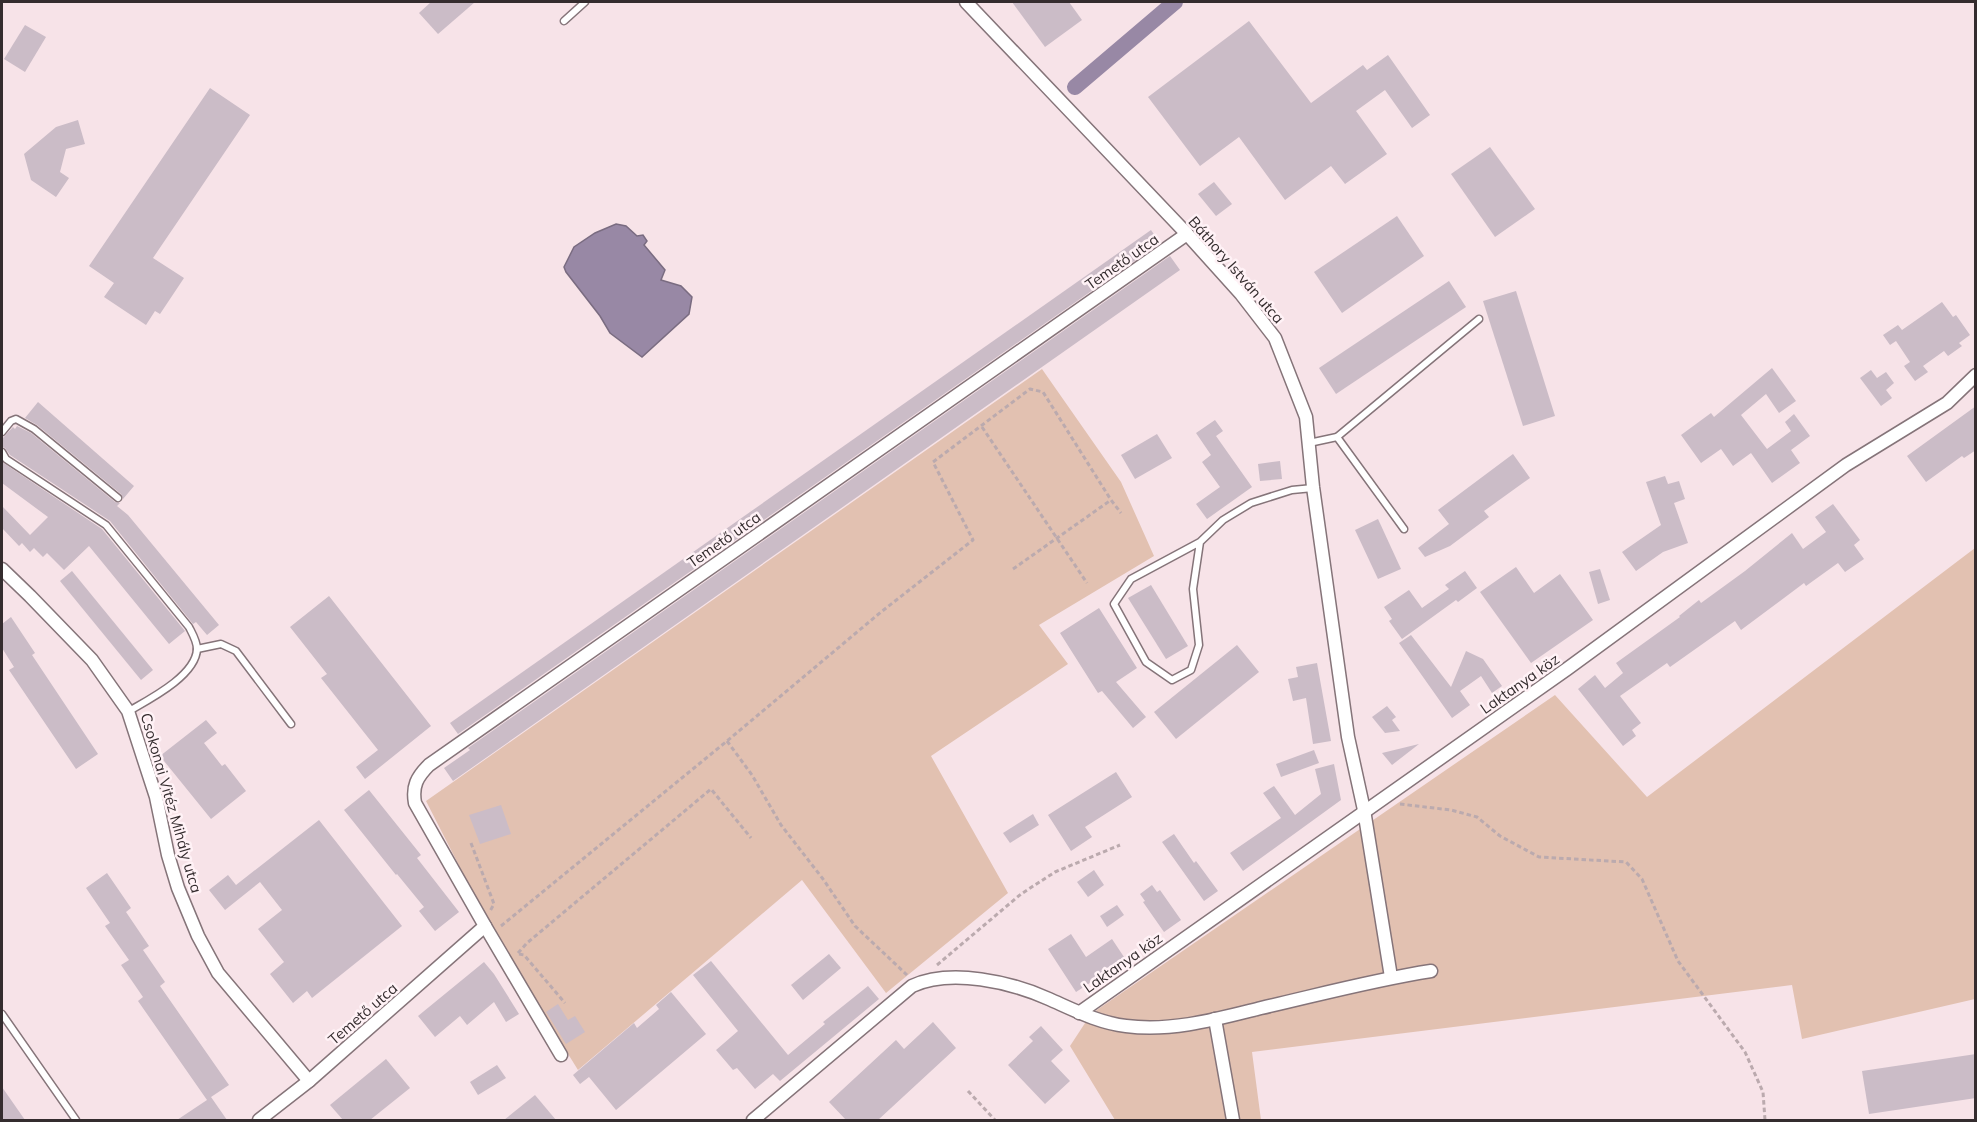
<svg xmlns="http://www.w3.org/2000/svg" width="1977" height="1122" viewBox="0 0 1977 1122" font-family="Mulish,sans-serif">
	<style>
		.green { fill: #e2c1b1 }
		.water { fill: #9888a5; stroke: #7a6c81; stroke-width: 1.5 }
		.lines { fill: none; stroke-linecap: round; stroke-linejoin: round }
		.canal { stroke: #9888a5; stroke-width: 16 }
		.building { fill: #cbbcc7 }
		.service-casing { stroke: #857479; stroke-width: 9 }
		.minor-casing { stroke: #857479; stroke-width: 15 }
		.path { stroke: #bbaaae; stroke-width: 3; stroke-dasharray: 4.5 3; stroke-linecap: butt }
		.service { stroke: #fff; stroke-width: 6 }
		.minor { stroke: #fff; stroke-width: 12 }
		.labels { text-anchor: middle; stroke-width: 5; stroke-linejoin: round; paint-order: stroke }
		.street-label { font-size: 15px; fill: #342c2e; stroke: #fff2f6 }
	</style>
	<rect width="100%" height="100%" fill="#f7e3e8"/>
	<g class="green">
		<path d="M1042,369L1121,482L1154,556L1039,625L1068,664L931,756L1008,893L886,993L802,880L578,1070L495,936L426,801Z"/>
		<path d="M1975,548V999L1802,1039L1792,985L1252,1052L1261,1120H1115L1070,1046L1091,1014L1555,695L1647,797Z"/>
	</g>
	<path class="water" d="M616,224L626,226L637,236L643,235L647,241L644,245L665,270L661,280L681,286L692,297L689,314L642,357L610,333L600,316L566,272L564,267L574,247L595,233Z"/>
	<g class="lines">
		<path class="canal" d="M1075,87L1175,2"/>
	</g>
	<g class="building">
		<path d="M431,2H475L438,34L419,13Z"/>
		<path d="M1012,2H1069L1082,20L1045,47Z"/>
		<path d="M1249,21L1311,103L1363,65L1367,70L1388,55L1430,115L1412,128L1385,90L1356,111L1387,154L1345,184L1331,166L1285,200L1239,137L1200,166L1148,97Z"/>
		<path d="M25,25L46,37L25,72L4,59Z"/>
		<path d="M210,88L250,115L153,258L184,278L160,314L155,311L146,325L104,297L114,283L89,266Z"/>
		<path d="M78,120L85,144L66,149L60,172L69,178L56,197L31,180L24,154L56,127Z"/>
		<path d="M1490,147L1535,209L1495,237L1451,174Z"/>
		<path d="M1214,182L1232,204L1216,216L1198,194Z"/>
		<path d="M1397,216L1424,256L1342,313L1314,272Z"/>
		<path d="M1151,230L1160,243L458,734L450,723Z"/>
		<path d="M1170,256L1180,270L453,781L444,768L470,750L468,748Z"/>
		<path d="M1449,281L1466,307L1336,394L1319,368Z"/>
		<path d="M1516,291L1555,416L1523,426L1483,301Z"/>
		<path d="M1942,302L1953,317L1956,315L1970,335L1959,343L1962,346L1948,356L1944,351L1923,366L1928,372L1915,381L1904,366L1910,362L1896,341L1890,345L1883,335L1898,325L1902,330Z"/>
		<path d="M1772,368L1796,401L1779,413L1766,394L1741,415L1767,449L1791,431L1785,422L1794,414L1810,436L1791,450L1800,463L1772,483L1751,453L1733,466L1721,449L1701,463L1681,435L1711,413L1714,417Z"/>
		<path d="M1871,370L1877,378L1886,372L1894,383L1886,390L1892,398L1881,406L1860,378Z"/>
		<path d="M38,402L134,486L123,499L121,494L37,425L25,418Z"/>
		<path d="M1976,406V450L1964,458L1962,456L1926,482L1907,456Z"/>
		<path d="M1215,420L1223,431L1216,436L1252,487L1207,519L1196,504L1220,487L1202,462L1211,455L1196,433Z"/>
		<path d="M17,426L31,433L115,502L120,503L117,506L128,515L219,625L207,635L196,622L193,624L110,521L10,455L5,448L2,447V439L13,427L15,429Z"/>
		<path d="M1157,434L1172,458L1135,479L1121,455Z"/>
		<path d="M1513,454L1530,478L1484,511L1489,517L1450,546L1425,557L1418,548L1449,524L1438,510Z"/>
		<path d="M1280,461L1282,479L1260,481L1258,464Z"/>
		<path d="M2,462L102,529L185,631L169,644L89,546L64,570L47,553L43,557L34,548L30,552L22,543L19,546L2,528V506L30,535L48,517L2,483Z"/>
		<path d="M1665,476L1668,484L1679,481L1685,499L1674,503L1688,543L1663,552L1636,571L1622,552L1661,525L1646,482Z"/>
		<path d="M1833,504L1860,540L1854,545L1864,559L1845,572L1838,563L1806,586L1804,583L1741,630L1735,621L1670,667L1667,663L1620,696L1641,723L1632,730L1636,736L1623,746L1578,689L1595,675L1605,688L1623,673L1616,663L1680,617L1679,616L1699,600L1701,603L1745,571L1792,533L1803,549L1826,532L1815,517Z"/>
		<path d="M1378,519L1401,569L1378,579L1355,530Z"/>
		<path d="M1516,567L1534,593L1560,574L1593,620L1531,663L1480,592Z"/>
		<path d="M1600,569L1610,600L1598,604L1589,572Z"/>
		<path d="M72,571L153,670L141,680L60,581Z"/>
		<path d="M1465,571L1477,588L1458,602L1456,600L1402,639L1389,621L1392,619L1384,607L1409,590L1422,608L1449,589L1445,585Z"/>
		<path d="M1151,585L1188,646L1166,659L1128,598Z"/>
		<path d="M329,596L431,726L365,779L356,767L378,750L321,678L327,674L290,627Z"/>
		<path d="M1099,608L1137,668L1116,682L1146,717L1133,728L1102,691L1098,693L1060,633Z"/>
		<path d="M11,617L35,653L32,655L98,754L76,769L9,670L14,667L2,648V624Z"/>
		<path d="M1411,635L1451,687L1466,651L1483,659L1502,686L1492,693L1481,676L1460,691L1470,705L1452,718L1399,643Z"/>
		<path d="M1237,645L1259,672L1176,739L1154,712Z"/>
		<path d="M1317,663L1331,741L1313,744L1306,698L1293,701L1288,679L1298,677L1296,667Z"/>
		<path d="M1387,706L1396,717L1392,720L1400,731L1385,733L1372,717Z"/>
		<path d="M206,720L217,733L204,743L222,766L225,764L246,791L211,819L160,756Z"/>
		<path d="M1419,744L1392,765L1382,753Z"/>
		<path d="M1314,750L1319,763L1281,777L1276,764Z"/>
		<path d="M1334,764L1341,800L1243,871L1230,853L1281,818L1263,793L1274,786L1295,815L1321,794L1315,769Z"/>
		<path d="M1116,772L1132,797L1085,827L1092,837L1071,851L1048,815Z"/>
		<path d="M369,790L421,855L417,858L459,912L435,931L419,911L424,907L397,874L396,875L344,810Z"/>
		<path d="M501,805L511,834L480,844L469,815Z"/>
		<path d="M1033,814L1039,825L1010,843L1003,833Z"/>
		<path d="M319,820L402,926L312,998L307,991L293,1003L270,974L284,962L258,929L282,910L260,882L225,910L209,890L228,875L236,885Z"/>
		<path d="M1174,834L1194,863L1196,861L1218,891L1204,901L1162,842Z"/>
		<path d="M1094,870L1104,885L1088,897L1077,882Z"/>
		<path d="M107,873L131,908L126,912L149,946L143,950L165,982L160,986L229,1085L211,1097L227,1120H177L207,1100L138,1001L143,997L121,965L129,960L105,926L110,923L86,888Z"/>
		<path d="M1152,885L1157,892L1160,890L1181,920L1164,932L1143,902L1145,901L1140,894Z"/>
		<path d="M1117,905L1124,915L1107,927L1100,916Z"/>
		<path d="M1071,934L1086,957L1112,939L1124,957L1098,975L1099,977L1076,992L1048,949Z"/>
		<path d="M829,954L841,968L803,1000L791,985Z"/>
		<path d="M711,961L788,1055L825,1024L823,1022L868,986L879,999L780,1081L773,1074L755,1089L737,1068L733,1070L716,1050L738,1031L693,975Z"/>
		<path d="M484,962L494,974L519,1014L506,1022L494,1002L467,1025L460,1016L435,1037L418,1016Z"/>
		<path d="M671,992L706,1034L616,1110L589,1077L580,1084L573,1075L634,1023L637,1028L659,1009L656,1005Z"/>
		<path d="M558,1004L568,1020L575,1016L585,1032L566,1044L546,1012Z"/>
		<path d="M933,1022L956,1048L878,1120H846L829,1102L896,1040L904,1049Z"/>
		<path d="M1041,1026L1063,1050L1051,1061L1070,1081L1045,1104L1008,1065L1033,1041L1029,1037Z"/>
		<path d="M1976,1054V1098L1869,1114L1862,1071Z"/>
		<path d="M386,1059L410,1088L370,1120H343L330,1105Z"/>
		<path d="M497,1065L506,1078L478,1095L470,1082Z"/>
		<path d="M2,1087L25,1120H2Z"/>
		<path d="M535,1095L556,1120H504Z"/>
	</g>
	<g class="lines">
		<defs>
			<g id="service">
				<path d="M564,21L585,2"/>
				<path d="M2,432L11,421L16,419L34,429L118,498"/>
				<path d="M1337,437L1404,529"/>
				<path d="M1309,443L1337,437L1479,319"/>
				<path d="M2,452L6,459L106,525L189,627C192,633 197,641 197,649C196,676 148,700 129,711"/>
				<path d="M1200,542L1193,589L1199,645L1191,670L1172,680L1146,662L1114,604L1131,579L1200,542L1223,520L1251,503L1292,490L1313,488"/>
				<path d="M197,649L221,644L236,651L291,724"/>
				<path d="M2,1014L76,1120"/>
			</g>
			<g id="minor">
				<path d="M966,2L1187,234L1241,294L1275,338L1306,417L1313,487L1348,737L1364,810L1391,977"/>
				<path d="M2,569L30,596L92,660L128,711L156,797L168,855L178,888L198,936L218,973L309,1081"/>
				<path d="M485,926L561,1055"/>
				<path d="M1079,1013L1567,669L1846,465L1947,403L1976,375"/>
				<path d="M1215,1019L1233,1120"/>
				<path d="M259,1120L309,1081L485,926L415,803C412,786 417,777 429,765L1187,234"/>
				<path d="M753,1120L912,986C951,968 1011,982 1049,999C1074,1010 1099,1023 1126,1026C1172,1032 1217,1019 1261,1008C1318,995 1373,980 1431,971"/>
			</g>
		</defs>
		<use href="#service" class="service-casing"/>
		<use href="#minor" class="minor-casing"/>
		<g class="path">
			<path d="M982,427L1087,583"/>
			<path d="M1013,569L1111,500"/>
			<path d="M727,741L752,775L781,825L823,879L855,926L907,975"/>
			<path d="M1400,804L1451,810L1477,817L1500,836L1539,857L1626,862L1642,879L1678,961L1745,1052L1763,1092L1765,1120"/>
			<path d="M471,843L494,904L490,911"/>
			<path d="M501,926L727,741L881,612L973,540L933,462L1030,389L1043,392L1111,500L1121,513"/>
			<path d="M518,953L527,943L711,789L751,838"/>
			<path d="M519,954L524,955L565,1003"/>
			<path d="M937,965L1021,894L1055,872L1120,845"/>
			<path d="M968,1091L995,1120"/>
		</g>
		<use href="#service" class="service"/>
		<use href="#minor" class="minor"/>
	</g>
	<g class="labels">
		<g class="street-label">
			<text transform="translate(1122 262) rotate(-35)" y="5">Temető utca</text>
			<text transform="translate(1236 270) rotate(49)" y="5">Báthory István utca</text>
			<text transform="translate(724 540) rotate(-35)" y="5">Temető utca</text>
			<text transform="translate(1520 684) rotate(-35)" y="5">Laktanya köz</text>
			<text transform="translate(171 803) rotate(74)" y="5">Csokonai Vitéz Mihály utca</text>
			<text transform="translate(1123 963) rotate(-35)" y="5">Laktanya köz</text>
			<text transform="translate(363 1014) rotate(-41)" y="5">Temető utca</text>
		</g>
	</g>
	<rect width="1977" height="1122" fill="none" stroke="#342c2e" stroke-width="6"/>
</svg>
